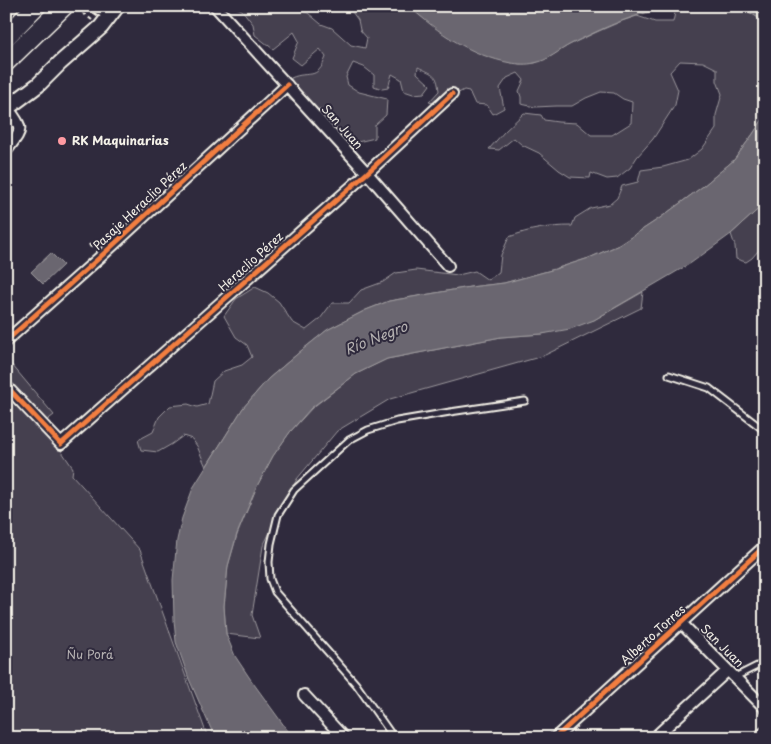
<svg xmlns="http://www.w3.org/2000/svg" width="771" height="744" viewBox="0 0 771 744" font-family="'Playpen Sans',sans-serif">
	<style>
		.green { fill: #454050; stroke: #9c989c }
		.water { fill: #6a6670; stroke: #a19ea0 }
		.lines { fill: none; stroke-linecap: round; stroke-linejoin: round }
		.lane-casing { stroke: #f4f1e8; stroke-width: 9 }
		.street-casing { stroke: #f4f1e8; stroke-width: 14 }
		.secondary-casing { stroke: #f4f1e8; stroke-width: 18 }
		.highway-casing { stroke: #f4f1e8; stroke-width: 21 }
		.path { stroke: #f4f1e8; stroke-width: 2; stroke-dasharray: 4 4; stroke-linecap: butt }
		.lane { stroke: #2f2a3d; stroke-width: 5 }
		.street { stroke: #2f2a3d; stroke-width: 10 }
		.secondary { stroke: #2f2a3d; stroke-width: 14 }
		.highway { stroke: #2f2a3d; stroke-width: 18 }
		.cycleway-casing { stroke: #2f2a3d; stroke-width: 8 }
		.cycleway { stroke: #f27e40; stroke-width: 5 }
		.poi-dot { fill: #ff9aa2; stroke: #2f2a3d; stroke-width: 2 }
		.labels { text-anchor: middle; stroke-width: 4; stroke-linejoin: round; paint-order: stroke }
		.street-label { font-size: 12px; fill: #f4f1e8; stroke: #2f2a3d }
		.poi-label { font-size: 12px; font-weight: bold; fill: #f4f1e8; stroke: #2f2a3d; text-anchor: start }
		.park-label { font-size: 12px; fill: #b7b3b3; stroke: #2f2a3d }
		.water-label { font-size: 14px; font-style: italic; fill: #b6b2b2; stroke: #2f2a3d }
	</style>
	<rect width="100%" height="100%" fill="#2f2a3d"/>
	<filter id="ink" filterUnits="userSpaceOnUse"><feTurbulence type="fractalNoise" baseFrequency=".02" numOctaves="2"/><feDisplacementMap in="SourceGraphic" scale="10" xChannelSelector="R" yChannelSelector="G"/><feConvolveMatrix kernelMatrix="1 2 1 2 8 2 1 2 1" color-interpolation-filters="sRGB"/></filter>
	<g filter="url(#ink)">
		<g class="green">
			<path d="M232,6H287L308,13L321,24L332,28L351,45L365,48L367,38L360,30L358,20L349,8L338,10L323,11L321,6H409L420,16L519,64L535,63L551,56L569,45L599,31L622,21L637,16L655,22H673L676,8L700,6L746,10L760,19L765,26V116L753,134L734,160L702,187L660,218L619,245L589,258L555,269L504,283L470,287L389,301L366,310L327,330L302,350L268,379L243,408L206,467L197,446L192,439L183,436L172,444L158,452L141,450L138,440L153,432L159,417L170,406L188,404L197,407L208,404L213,381L224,371L242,365L252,357L247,345L236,337L224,316L236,299L255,287L268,293L279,302L292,322L306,330L320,319L332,303H349L361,290L383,282L396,273L416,270L458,275L475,271L488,280L499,272L501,255L509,237C530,229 549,226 572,226L575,218L591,208L610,204L617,198L622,186L638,182L641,170L663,167L688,160L702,149L716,129V115L722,94L717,81V69L703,62L680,61L670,72L678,90L675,105L653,139L637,157L630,168L617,178L607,179L591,173L590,178L570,177L559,170L539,153L522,145L514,138L499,150L489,149L504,132L524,113L541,115L544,120L558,122L577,123L591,135H612L631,123L632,102L623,99L614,93L601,92L586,98L572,106H556L535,107L521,104V97L519,91L524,80L518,73L507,78L500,88L504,108L493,114L487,105L475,104L469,91L464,90L438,104L429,102L439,91C437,73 434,75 418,67L417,73L430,85L424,93L413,94L404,91L401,79L392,74L388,88L382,89L374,86V75L364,67L353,63L346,77L348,85L359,92L387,99L386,115L375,125V138L353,143L340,133L328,116L321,110L304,109L289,99L291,78C309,70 317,82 326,57L320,49L301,65L292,58L299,41L294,32L273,49L255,35L253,24L242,10Z"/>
			<path d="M765,203V243L752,258L746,262L736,259L735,246L731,234Z"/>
			<path d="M643,292L641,308L543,356L390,399L337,431L297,479L263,546L252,615L260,638L226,634L224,606L228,566L237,535L257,486L273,456L290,432L312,408L356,374L387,359L501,337L542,334L594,320Z"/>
			<path d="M6,364L12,365L54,415L38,427L56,443L73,468L72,475L140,550L208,738H6Z"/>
		</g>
		<g class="water">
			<path d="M409,6H698C683,7 668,8 653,11C624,18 597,31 571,44C559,50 548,61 534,63C527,65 518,64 511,63C472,56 438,33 409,6Z"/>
			<path d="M700,6H765V26L760,19L746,10Z"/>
			<path d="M765,116V203L731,234L691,263L594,320L570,329L542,334L501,337L387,359L356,374L311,408L290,432L273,456L257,486L237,534L228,566L224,606L226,634L235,656L251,680L293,738H215L189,679L176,642L174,620L173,580L177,540L182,518L193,488L243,408L268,379L302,350L327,330L366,310L389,301L470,287L504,283L555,269L589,258L619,245L660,218L702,187L734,160L753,134Z"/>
			<path d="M51,253L63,265L43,284L31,272Z"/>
		</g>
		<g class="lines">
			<defs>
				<g id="lane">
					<path d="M669,375L709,388L765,431"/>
					<path d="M735,677L765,662"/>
					<path d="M394,738L356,684L275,592L270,579L269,562L271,544L278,515L294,490L349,440L368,430L397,421L450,412L525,401"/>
				</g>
				<g id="street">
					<path d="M215,6L367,173L448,266"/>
					<path d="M6,151C23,128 24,131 8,108"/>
					<path d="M6,341L98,259L287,85"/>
					<path d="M6,386L61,444L367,173L452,94"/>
					<path d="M681,623L765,708"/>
					<path d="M304,695L344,738"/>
					<path d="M555,738L765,546"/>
					<path d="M654,738L727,671"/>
					<path d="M758,738L765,732"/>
				</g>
				<g id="secondary">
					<path d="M98,6L110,14"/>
					<path d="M6,109L38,85L60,63L101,27L117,6"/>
				</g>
				<g id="highway">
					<path d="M6,37L36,6"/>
					<path d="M6,62L64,6"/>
				</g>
			</defs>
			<use href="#lane" class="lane-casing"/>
			<use href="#street" class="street-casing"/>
			<use href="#secondary" class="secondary-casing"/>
			<use href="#highway" class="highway-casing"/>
			<g class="path">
				<path d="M76,8L92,20"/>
				<path d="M89,244L93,251"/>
			</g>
			<use href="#lane" class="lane"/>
			<use href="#street" class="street"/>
			<use href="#secondary" class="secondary"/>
			<use href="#highway" class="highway"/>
			<defs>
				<g id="cycleway">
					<path d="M6,341L98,259L287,85"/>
					<path d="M6,386L61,444L367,173L452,94"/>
					<path d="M555,738L765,546"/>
				</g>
			</defs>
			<use href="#cycleway" class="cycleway-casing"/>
			<use href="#cycleway" class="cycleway"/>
		</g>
	</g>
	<circle class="poi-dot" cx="62" cy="141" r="5"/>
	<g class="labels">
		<g class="street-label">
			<text transform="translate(342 127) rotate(48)" y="4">San Juan</text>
			<text transform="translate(140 206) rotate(-43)" y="4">Pasaje Heraclio Pérez</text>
			<text transform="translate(251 262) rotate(-42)" y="4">Heraclio Pérez</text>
			<text transform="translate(653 635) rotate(-42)" y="4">Alberto Torres</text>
			<text transform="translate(722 646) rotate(45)" y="4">San Juan</text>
		</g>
		<g class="poi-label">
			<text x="72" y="145">RK Maquinarias</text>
		</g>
		<g class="park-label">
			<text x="90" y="659">Ñu Porá</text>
		</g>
		<g class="water-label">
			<text transform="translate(376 338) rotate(-22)" y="5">Río Negro</text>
		</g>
	</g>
	<rect width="771" height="744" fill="none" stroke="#2f2a3d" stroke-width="25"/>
	<rect x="12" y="12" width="746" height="719" fill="none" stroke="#f4f1e8" stroke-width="2" filter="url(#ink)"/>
</svg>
